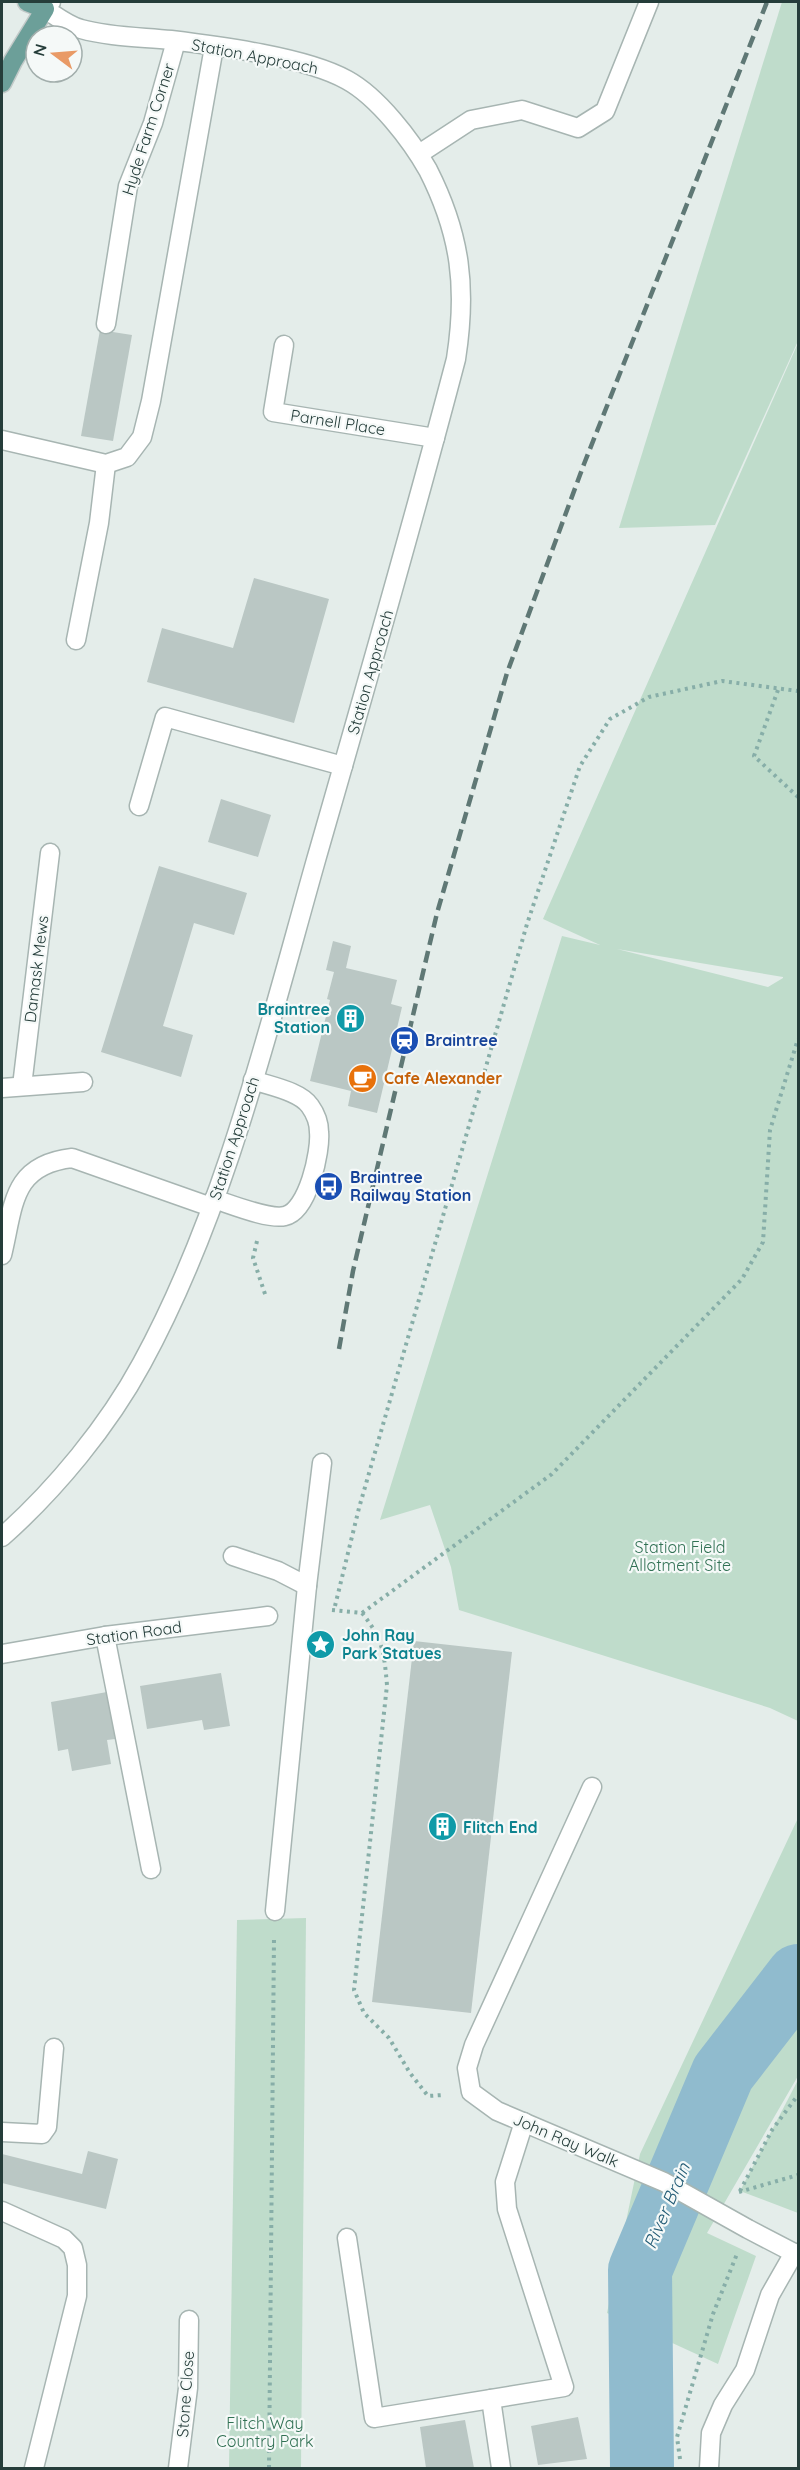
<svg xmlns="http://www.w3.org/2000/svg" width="800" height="2470" viewBox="0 0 800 2470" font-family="Quicksand,sans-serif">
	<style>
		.green { fill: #bfdccb; fill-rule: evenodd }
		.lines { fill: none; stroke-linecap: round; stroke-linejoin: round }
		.river { stroke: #90bbce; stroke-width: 64 }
		.building { fill: #bac7c4 }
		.minor-casing { stroke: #a7b5b2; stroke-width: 21 }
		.major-casing { stroke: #c2c9c8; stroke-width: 21 }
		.path { stroke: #87aea8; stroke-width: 4; stroke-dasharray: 3 4.5; stroke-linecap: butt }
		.minor { stroke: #fff; stroke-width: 18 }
		.major { stroke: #6c9f99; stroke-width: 18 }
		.rail { stroke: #5f7875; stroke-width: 4.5; stroke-dasharray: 12 6; stroke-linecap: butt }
		.labels { text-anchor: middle; stroke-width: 4.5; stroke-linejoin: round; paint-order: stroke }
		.street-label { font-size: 16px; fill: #253d3a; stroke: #f5f9f8 }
		.culture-label { font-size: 16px; font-weight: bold; fill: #0d838f; stroke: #f5f9f8; text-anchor: start }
		.transit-label { font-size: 16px; font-weight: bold; fill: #164399; stroke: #f5f9f8; text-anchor: start }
		.food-label { font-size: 16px; font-weight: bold; fill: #c56008; stroke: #f5f9f8; text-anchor: start }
		.park-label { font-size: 16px; fill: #317154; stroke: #f5f9f8 }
		.water-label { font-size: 18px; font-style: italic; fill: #225b75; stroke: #f5f9f8 }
	</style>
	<rect width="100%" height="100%" fill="#e4edea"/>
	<g class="green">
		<path d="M782,2H798V341L715,525L619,528Z"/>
		<path d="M798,343V1721L770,1708L459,1610L451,1567L430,1505L380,1520L562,936L600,945L543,919ZM617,949L783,977V978L768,987Z"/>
		<path d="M798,1818V2076L707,2233L756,2256L718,2364L607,2313L640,2154Z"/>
		<path d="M306,1918L301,2468H229L237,1920Z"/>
		<path d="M798,2080V2213L740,2191Z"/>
	</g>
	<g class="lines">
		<path class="river" d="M642,2468L640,2270L723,2073L798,1976"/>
	</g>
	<g class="building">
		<path d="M100,330L132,335L113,441L81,436Z"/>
		<path d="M254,578L329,599L294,723L147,682L162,628L233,648Z"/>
		<path d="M221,799L271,815L258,857L208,842Z"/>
		<path d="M159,866L247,893L234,935L194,923L163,1026L193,1035L181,1077L101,1052Z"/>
		<path d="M333,941L351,946L346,968L397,980L391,1004L402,1007L377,1113L348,1106L351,1091L310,1081L330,1000L327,999L334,972L326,970Z"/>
		<path d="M414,1641L512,1652L471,2013L372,2002Z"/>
		<path d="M221,1673L230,1726L204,1730L202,1720L147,1729L140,1686Z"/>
		<path d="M107,1692L115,1739L107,1740L111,1764L72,1771L68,1749L58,1751L51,1702Z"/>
		<path d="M88,2151L118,2159L106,2209L2,2183V2154L82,2174Z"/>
		<path d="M578,2417L587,2459L538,2465L531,2426Z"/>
		<path d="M465,2420L474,2468H426L420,2427Z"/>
	</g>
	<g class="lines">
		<defs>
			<g id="minor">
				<path d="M419,154L471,120L522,110L578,128L605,111L649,2"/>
				<path d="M106,324L128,186L153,123L176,41"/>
				<path d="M284,345L273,412L435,438"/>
				<path d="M2,440L106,464L127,457L142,437L151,401L214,47"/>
				<path d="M76,640L99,523L106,464"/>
				<path d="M139,806L165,717L343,766"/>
				<path d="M22,1086L50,853"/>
				<path d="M2,1088L83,1082"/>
				<path d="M214,1199C230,1204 269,1220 285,1216C308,1211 321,1151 319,1132C319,1123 315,1113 310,1106C300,1091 269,1086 253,1080"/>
				<path d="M2,1255C14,1206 11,1165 72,1158L211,1207"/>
				<path d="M2,1537C55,1490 108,1426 142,1363C225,1211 269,1026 316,860C364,693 412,527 456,359C467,288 461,235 428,170C411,140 378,97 347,80C306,57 219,46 171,40C142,37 109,37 81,29C69,26 56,16 45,9L51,2"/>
				<path d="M233,1556L278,1571L307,1586"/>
				<path d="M105,1636L151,1869"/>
				<path d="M2,1654L105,1636L268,1616"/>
				<path d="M592,1787L474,2045L467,2068L471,2092L497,2111L664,2182L748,2229L798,2255"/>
				<path d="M275,1911L307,1586L322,1463"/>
				<path d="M2,2132L42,2134L47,2127L54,2048"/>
				<path d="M2,2211L64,2239L73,2248L77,2265V2296L34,2468"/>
				<path d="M347,2238L374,2418L564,2387L507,2209L505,2182L524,2122"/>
				<path d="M491,2399L501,2468"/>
				<path d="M178,2468L188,2388L189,2320"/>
				<path d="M709,2468L711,2433L723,2405L745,2370L770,2295L794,2253"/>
			</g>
			<path id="major" d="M2,83L13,61L45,9L27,2"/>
		</defs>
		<use href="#minor" class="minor-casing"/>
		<use href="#major" class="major-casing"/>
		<g class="path">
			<path d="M778,690L754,756L798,797"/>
			<path d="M257,1241L253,1258L266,1297"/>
			<path d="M335,1606L359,1508L527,924L580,766L610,719L649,697L722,681L798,691"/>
			<path d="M332,1610L362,1613C383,1639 384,1652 387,1685L354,1990L364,2013L389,2038L410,2073L428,2096L443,2095"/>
			<path d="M362,1613L552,1474L742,1279L763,1242L770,1130L798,1039"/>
			<path d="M740,2191L772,2130L798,2095"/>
			<path d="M739,2192L798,2175"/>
			<path d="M680,2459L677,2437L713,2314L737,2254"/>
			<path d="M269,2468L274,1938"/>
		</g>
		<use href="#minor" class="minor"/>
		<use href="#major" class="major"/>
		<path class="rail" d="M339,1349L353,1271L437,913L507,673L584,464L767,2"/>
	</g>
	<defs>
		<symbol id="building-disc" viewBox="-11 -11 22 22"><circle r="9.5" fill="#0f9aa8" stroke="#f5f9f8"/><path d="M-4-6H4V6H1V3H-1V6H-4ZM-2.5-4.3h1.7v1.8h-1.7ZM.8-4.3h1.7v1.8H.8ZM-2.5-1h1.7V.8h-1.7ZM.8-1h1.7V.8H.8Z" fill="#fff"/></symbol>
		<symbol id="station-disc" viewBox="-11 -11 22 22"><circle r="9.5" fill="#1a4fb4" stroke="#f5f9f8"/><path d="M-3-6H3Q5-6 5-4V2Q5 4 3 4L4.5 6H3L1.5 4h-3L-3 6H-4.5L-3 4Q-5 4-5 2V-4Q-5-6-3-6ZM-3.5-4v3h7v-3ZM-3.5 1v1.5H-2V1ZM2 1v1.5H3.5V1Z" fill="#fff"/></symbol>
		<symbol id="cafe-disc" viewBox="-11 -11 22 22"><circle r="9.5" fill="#e8710a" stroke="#f5f9f8"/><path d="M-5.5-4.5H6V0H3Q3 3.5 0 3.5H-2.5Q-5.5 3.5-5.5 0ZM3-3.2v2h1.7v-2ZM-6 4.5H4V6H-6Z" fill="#fff"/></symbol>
		<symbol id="bus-disc" viewBox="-11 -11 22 22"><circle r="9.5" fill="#1a4fb4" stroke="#f5f9f8"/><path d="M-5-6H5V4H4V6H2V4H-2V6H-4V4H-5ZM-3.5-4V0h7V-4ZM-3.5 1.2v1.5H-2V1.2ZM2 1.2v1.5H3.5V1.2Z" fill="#fff"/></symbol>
		<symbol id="sight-disc" viewBox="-11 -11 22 22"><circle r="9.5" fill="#0f9aa8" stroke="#f5f9f8"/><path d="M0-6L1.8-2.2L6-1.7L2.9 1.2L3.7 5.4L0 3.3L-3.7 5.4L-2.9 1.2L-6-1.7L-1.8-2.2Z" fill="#fff"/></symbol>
	</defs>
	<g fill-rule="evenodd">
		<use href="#building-disc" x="334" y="1002" width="33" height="33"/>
		<use href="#station-disc" x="388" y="1024" width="33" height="33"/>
		<use href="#cafe-disc" x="346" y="1062" width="33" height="33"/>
		<use href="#bus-disc" x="312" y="1170" width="33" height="33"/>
		<use href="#sight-disc" x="304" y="1628" width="33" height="33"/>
		<use href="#building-disc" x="426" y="1810" width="33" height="33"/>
	</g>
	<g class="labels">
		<g class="street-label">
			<text transform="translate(255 56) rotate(11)" y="6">Station Approach</text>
			<text transform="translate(148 129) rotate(-72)" y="6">Hyde Farm Corner</text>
			<text transform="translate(338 422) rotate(9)" y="6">Parnell Place</text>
			<text transform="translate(370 672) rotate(-74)" y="6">Station Approach</text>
			<text transform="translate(36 969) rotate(-83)" y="6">Damask Mews</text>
			<text transform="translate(234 1138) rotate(-72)" y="6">Station Approach</text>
			<text transform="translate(134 1633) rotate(-8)" y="6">Station Road</text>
			<text transform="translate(566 2140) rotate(23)" y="6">John Ray Walk</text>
			<text transform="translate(185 2394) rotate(-86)" y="6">Stone Close</text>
		</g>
		<g class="culture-label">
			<text x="330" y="1015" text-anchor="end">Braintree<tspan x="330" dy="18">Station</tspan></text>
			<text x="342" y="1641">John Ray<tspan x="342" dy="18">Park Statues</tspan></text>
			<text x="463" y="1833">Flitch End</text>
		</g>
		<g class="transit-label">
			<text x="425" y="1046">Braintree</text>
			<text x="350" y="1183">Braintree<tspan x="350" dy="18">Railway Station</tspan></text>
		</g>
		<g class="food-label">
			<text x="384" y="1084">Cafe Alexander</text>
		</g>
		<g class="park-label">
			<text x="680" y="1553">Station Field<tspan x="680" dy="18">Allotment Site</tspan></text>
			<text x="265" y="2429">Flitch Way<tspan x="265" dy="18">Country Park</tspan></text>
		</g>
		<g class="water-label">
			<text transform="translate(667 2206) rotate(-67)" y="6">River Brain</text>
		</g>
	</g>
	<rect width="800" height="2470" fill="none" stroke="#253d3a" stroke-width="6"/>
	<g transform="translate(54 54) rotate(286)"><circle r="28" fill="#f5f9f8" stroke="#a2aeac" stroke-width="1.5"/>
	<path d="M0-4.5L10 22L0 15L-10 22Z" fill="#e99a66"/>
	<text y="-9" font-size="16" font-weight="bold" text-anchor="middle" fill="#253d3a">N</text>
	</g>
</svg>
